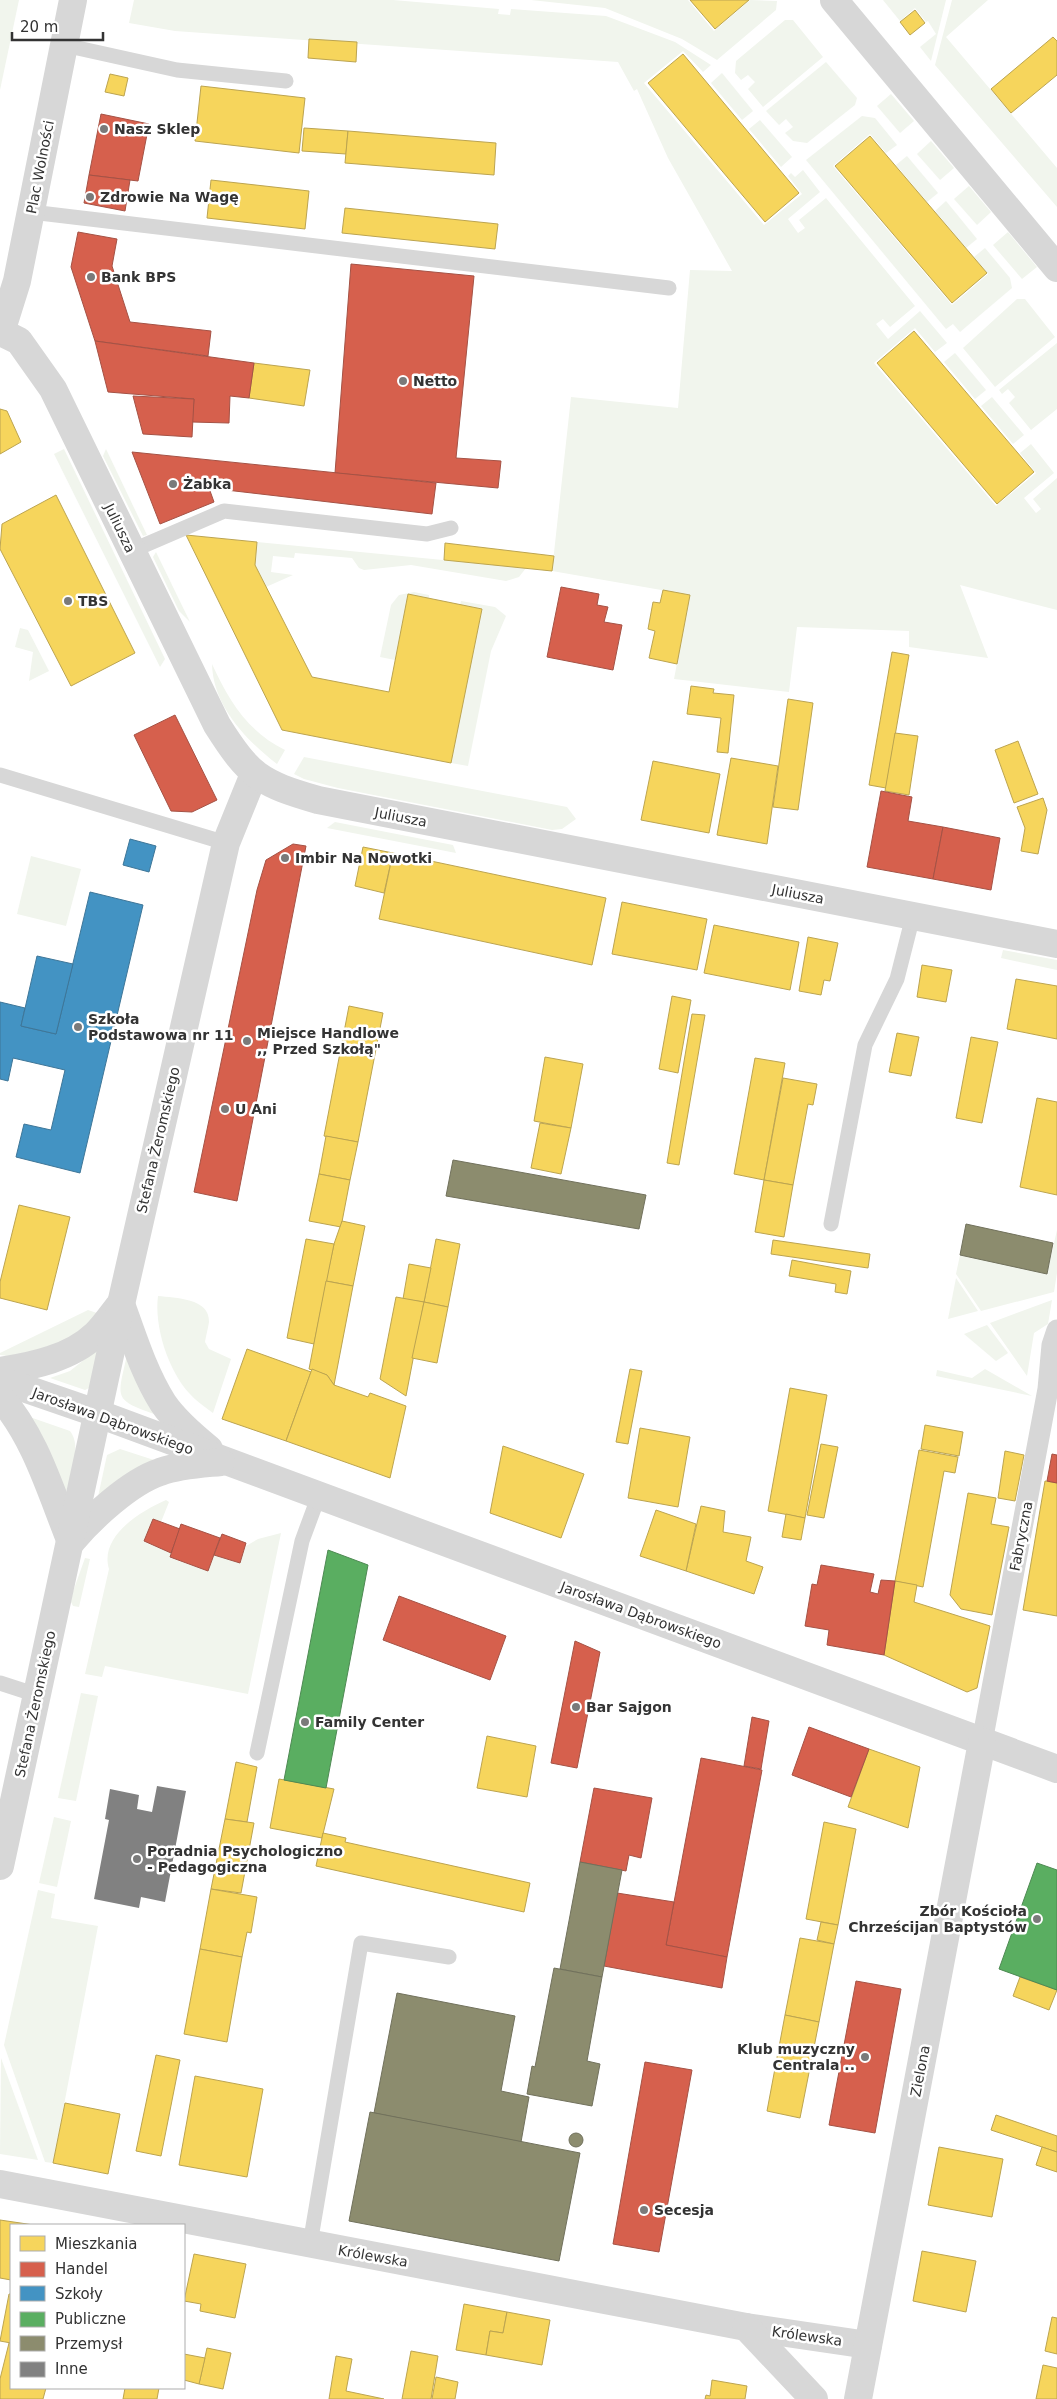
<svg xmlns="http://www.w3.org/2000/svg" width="1057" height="2399" viewBox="0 0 1057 2399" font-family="'DejaVu Sans',sans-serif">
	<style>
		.green { fill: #f1f5ed }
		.homes { fill: #f6d55c; stroke: #bca450 }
		.shops { fill: #d6604d; stroke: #a55245 }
		.schools { fill: #4393c3; stroke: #3e7698 }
		.public { fill: #5aae61; stroke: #4e8953 }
		.industry { fill: #8c8c6e; stroke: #71715c }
		.building { fill: #818181 }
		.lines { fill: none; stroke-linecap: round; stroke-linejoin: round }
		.service { stroke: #d7d7d7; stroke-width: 15 }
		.pedestrian { stroke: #d7d7d7; stroke-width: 21 }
		.minor { stroke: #d7d7d7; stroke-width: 28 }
		.tertiary { stroke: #d7d7d7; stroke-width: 28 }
		.poi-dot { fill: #7a7a7a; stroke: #fff; stroke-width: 2 }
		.labels { text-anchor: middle; stroke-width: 5; stroke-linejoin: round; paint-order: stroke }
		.poi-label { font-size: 14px; font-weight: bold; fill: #333; stroke: #fff; text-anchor: start }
		.street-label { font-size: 14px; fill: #333; stroke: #fff }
	</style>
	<rect width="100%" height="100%" fill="#fff"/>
	<g class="green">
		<path d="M0,0H19L0,90Z"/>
		<path d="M134,0H393L499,9L498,14L510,15L511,9L606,16L675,42L711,65L703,72L683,51L644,83L764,225L802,194L788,176L791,173L795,177L803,170L820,192L788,219L798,233L805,228L799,220L826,198L915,306L890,327L883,319L876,324L888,339L920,311L947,343L935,352L915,328L874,363L996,506L1036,473L1020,453L1031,444L1054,473L1024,498L1036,513L1041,509L1033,499L1057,478V610L960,585L988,658L909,647V631L797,627L789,692L674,679L690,595L552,571L571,397L678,408L690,270L732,271L668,158L637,89L634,91L618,62L175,31L129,23Z"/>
		<path d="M531,0H688L714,31L750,0L777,1L776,10L717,60L682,39L605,8Z"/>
		<path d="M883,0H946L931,61L920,47L936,34L928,21L926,22L915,8L900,21Z"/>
		<path d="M952,0H988L946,37L1057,168V207L935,65Z"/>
		<path d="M785,20H793L823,57L763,107L748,89L755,82L748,75L741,80L735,73L736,61Z"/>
		<path d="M826,62L857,98L855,105L807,143L793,141L785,133L793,127L786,119L779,125L766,111Z"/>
		<path d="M722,73L753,111L742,120L711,83Z"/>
		<path d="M891,94L914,121L900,133L877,106Z"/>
		<path d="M862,116L875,118L897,145L886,153L870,134L833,166L952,305L988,274L974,257L985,248L1010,278L1012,288L960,332L953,324L946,329L806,160Z"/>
		<path d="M760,120L792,157L781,167L749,129Z"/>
		<path d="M931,141L954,168L940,180L917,154Z"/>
		<path d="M907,156L938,193L927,202L896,165Z"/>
		<path d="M969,186L991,212L977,225L954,199Z"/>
		<path d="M946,201L977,239L966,248L935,211Z"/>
		<path d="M1008,232L1037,267L1022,279L993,245Z"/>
		<path d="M1017,299H1025L1055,337L995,387L963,348Z"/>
		<path d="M1057,343V409L1031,430L1009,403L1015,397L1008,389L1002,394L999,390Z"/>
		<path d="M955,353L986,390L975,399L944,362Z"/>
		<path d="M992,397L1024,435L1013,444L981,406Z"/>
		<path d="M64,449L165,659L160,667L54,454Z"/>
		<path d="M106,449L147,535L143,536L103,456Z"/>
		<path d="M257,542L526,568L519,577L506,581L411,565L364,570L359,568L352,558L295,553L294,558L273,556L271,572L293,575L266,587L255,565Z"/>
		<path d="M156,552L190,622L179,611L153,557Z"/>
		<path d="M414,592L429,595V599L408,594L395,660L380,657L391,605L399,595Z"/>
		<path d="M461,601L495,607L506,616L491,651L468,766L451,763L482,609L460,605Z"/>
		<path d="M20,628L28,630L49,671L29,681L33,652L15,647Z"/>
		<path d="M212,664C229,701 248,732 285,750L277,764C246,740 213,706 212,664Z"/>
		<path d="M304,757L567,807L576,819L562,829L552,830L338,788L304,779L294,774Z"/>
		<path d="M335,822L453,845L456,853L327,828Z"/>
		<path d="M31,856L81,869L66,926L17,914Z"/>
		<path d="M1003,950L1057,960V970L1001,958Z"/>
		<path d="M1057,1230V1273L1054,1292L981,1311L956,1274L960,1255L1047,1274Z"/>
		<path d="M956,1278L978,1311L948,1319Z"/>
		<path d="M158,1296C175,1298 210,1298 209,1322C208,1329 206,1335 205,1342L209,1349L231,1359L213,1413C205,1407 196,1401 189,1393C168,1370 154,1326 158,1296Z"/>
		<path d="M1052,1300L1048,1324L1034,1333L1027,1376L990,1323Z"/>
		<path d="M88,1310L97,1313C77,1341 34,1361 0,1355V1353Z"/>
		<path d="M987,1325L1008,1353L996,1361L964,1334Z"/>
		<path d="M99,1348L91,1387L85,1390L50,1378L70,1371Z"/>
		<path d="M128,1350L160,1416C110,1399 118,1399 128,1350Z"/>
		<path d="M985,1369L1032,1396L936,1376L937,1370L972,1378Z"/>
		<path d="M24,1415L70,1431C83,1447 69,1479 65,1497Z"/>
		<path d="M120,1449L157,1461L96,1506L107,1455Z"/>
		<path d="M166,1500L169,1502L161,1522L153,1519L144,1542L171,1553L170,1558L208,1571L214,1555L240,1563L246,1546L258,1539L281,1533L248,1694L105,1666L102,1677L85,1674L109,1569C99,1536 141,1511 166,1500Z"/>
		<path d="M85,1558L90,1559L79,1607L73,1606L70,1600Z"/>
		<path d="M81,1693L98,1696L76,1801L58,1798Z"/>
		<path d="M54,1817L71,1821L57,1887L39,1883Z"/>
		<path d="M38,1890L55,1894L51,1918L98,1926L53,2163L45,2162L4,2045Z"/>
		<path d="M1,2058L38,2160L0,2154Z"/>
	</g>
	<g class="homes">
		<path d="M690,0H749L715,29Z"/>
		<path d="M915,10L925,23L910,35L900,22Z"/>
		<path d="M1053,37L1057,41V75L1011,113L991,89Z"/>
		<path d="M309,39L357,42L356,62L308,58Z"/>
		<path d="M683,54L799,193L765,222L648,83Z"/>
		<path d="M110,74L128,78L124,96L105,92Z"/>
		<path d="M201,86L305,98L299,153L195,141Z"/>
		<path d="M304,128L348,131L346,154L302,151Z"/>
		<path d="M348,131L496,143L494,175L345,163Z"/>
		<path d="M870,136L987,273L952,303L835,166Z"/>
		<path d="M211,180L309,191L305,229L207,218Z"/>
		<path d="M345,208L498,224L495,249L342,233Z"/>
		<path d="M914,331L1034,472L997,504L877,363Z"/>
		<path d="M254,363L310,370L304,406L249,398Z"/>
		<path d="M0,409L7,411L21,442L0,454Z"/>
		<path d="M56,495L135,653L71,686L0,549L2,524Z"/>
		<path d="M186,535L257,542L255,565L312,677L389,692L408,594L482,609L451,763L282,730Z"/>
		<path d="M445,543L554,556L552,571L444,560Z"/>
		<path d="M663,590L690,595L677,664L649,658L655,631L648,629L653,602L660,603Z"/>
		<path d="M892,652L909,655L886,788L869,785Z"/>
		<path d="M691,686L714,689L713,693L734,695L728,753L717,752L721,718L687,714Z"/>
		<path d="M788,699L813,703L798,810L773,807Z"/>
		<path d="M895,733L918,736L909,795L885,791Z"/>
		<path d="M1018,741L1038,794L1014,803L995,750Z"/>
		<path d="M731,758L778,766L767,844L717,835Z"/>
		<path d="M653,761L720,774L709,833L641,820Z"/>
		<path d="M1043,798L1047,810L1038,854L1021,851L1025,828L1017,807Z"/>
		<path d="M363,847L393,853L384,893L355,886Z"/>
		<path d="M393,853L606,898L592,965L379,919Z"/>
		<path d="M622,902L707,919L697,970L612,954Z"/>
		<path d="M714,925L799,942L790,990L704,973Z"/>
		<path d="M808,937L838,943L830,981L824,980L821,995L799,991Z"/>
		<path d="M922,965L952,970L946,1002L917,997Z"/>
		<path d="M1016,979L1057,986V1039L1007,1029Z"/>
		<path d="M672,996L691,1000L678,1073L659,1069Z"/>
		<path d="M349,1006L383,1013L358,1142L324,1136Z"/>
		<path d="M692,1014L705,1015L679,1165L667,1163Z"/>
		<path d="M897,1033L919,1037L911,1076L889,1072Z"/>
		<path d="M971,1037L998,1042L982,1123L956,1118Z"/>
		<path d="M545,1057L583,1064L571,1128L534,1121Z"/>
		<path d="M755,1058L785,1063L764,1180L734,1174Z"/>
		<path d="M783,1078L817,1084L813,1105L808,1104L793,1185L764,1180Z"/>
		<path d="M1037,1098L1057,1102V1195L1020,1187Z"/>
		<path d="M540,1123L571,1128L561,1174L531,1168Z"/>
		<path d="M326,1136L358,1142L350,1180L319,1174Z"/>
		<path d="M319,1174L350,1180L341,1227L309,1221Z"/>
		<path d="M764,1180L793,1185L784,1237L755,1232Z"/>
		<path d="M19,1205L70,1217L47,1310L0,1298V1282Z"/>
		<path d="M342,1221L365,1226L353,1286L326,1281L334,1244Z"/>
		<path d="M306,1239L334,1244L314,1344L287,1338Z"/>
		<path d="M436,1239L460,1244L448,1307L424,1302Z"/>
		<path d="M773,1240L870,1254L868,1268L771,1254Z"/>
		<path d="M792,1260L851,1271L847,1294L835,1292L836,1284L789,1276Z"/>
		<path d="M409,1264L431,1268L424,1302L403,1299Z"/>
		<path d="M326,1281L353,1286L334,1385L327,1375L309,1369Z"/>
		<path d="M396,1297L424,1302L406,1396L380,1379Z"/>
		<path d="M424,1302L448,1307L437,1363L412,1358Z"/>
		<path d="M247,1349L311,1372L286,1441L222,1419Z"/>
		<path d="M312,1369L327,1375L334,1385L368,1397L370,1393L406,1406L390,1478L286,1441Z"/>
		<path d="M630,1369L642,1371L628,1444L616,1442Z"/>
		<path d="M790,1388L827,1395L805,1518L768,1511Z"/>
		<path d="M925,1425L963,1432L959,1456L921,1449Z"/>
		<path d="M640,1428L690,1437L678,1507L628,1498Z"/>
		<path d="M821,1444L838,1447L824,1518L807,1515Z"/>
		<path d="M503,1446L584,1474L561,1538L490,1513Z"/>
		<path d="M919,1450L958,1457L955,1473L944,1471L923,1587L895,1581Z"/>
		<path d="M1005,1451L1024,1455L1015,1501L998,1498Z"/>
		<path d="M1045,1481L1057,1483V1616L1023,1610Z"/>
		<path d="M968,1493L996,1498L991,1524L1009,1527L992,1615L961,1609L950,1595Z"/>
		<path d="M701,1506L725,1511L723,1532L751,1537L746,1561L763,1567L754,1594L686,1571Z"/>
		<path d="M656,1510L696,1524L686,1571L640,1556Z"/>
		<path d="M786,1514L805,1518L801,1540L782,1537Z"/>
		<path d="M895,1581L917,1585L914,1602L990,1626L977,1688L967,1692L884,1655Z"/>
		<path d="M487,1736L536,1746L527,1797L477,1788Z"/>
		<path d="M869,1749L920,1767L908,1828L848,1807Z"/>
		<path d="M236,1762L257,1767L247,1822L225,1819Z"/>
		<path d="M279,1779L334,1789L322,1838L270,1828Z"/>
		<path d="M225,1819L254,1823L241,1893L211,1889Z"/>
		<path d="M824,1822L856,1829L838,1925L806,1919Z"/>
		<path d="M323,1833L346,1838L345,1842L530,1883L524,1912L316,1866Z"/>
		<path d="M211,1889L257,1897L251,1933L247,1932L242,1957L200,1949Z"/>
		<path d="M821,1922L838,1925L834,1944L817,1940Z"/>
		<path d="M800,1938L834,1944L819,2022L785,2015Z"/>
		<path d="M200,1949L242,1957L227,2042L184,2034Z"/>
		<path d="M1020,1977L1057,1990L1049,2010L1013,1996Z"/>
		<path d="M785,2015L819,2022L800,2118L767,2111Z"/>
		<path d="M156,2055L180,2060L161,2156L136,2151Z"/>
		<path d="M195,2076L263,2089L247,2177L179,2165Z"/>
		<path d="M65,2103L120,2114L108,2174L53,2163Z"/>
		<path d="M996,2115L1057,2136V2152L991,2130Z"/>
		<path d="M939,2147L1003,2159L992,2217L928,2205Z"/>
		<path d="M1042,2147L1057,2152V2172L1036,2165Z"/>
		<path d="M0,2220L34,2225H11V2280L0,2278Z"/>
		<path d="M922,2251L976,2261L966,2312L913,2301Z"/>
		<path d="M194,2254L246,2264L235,2318L200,2311L201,2304L184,2301Z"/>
		<path d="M9,2294H11V2343L0,2341Z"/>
		<path d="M464,2304L507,2312L503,2333L490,2331L486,2355L456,2350Z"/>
		<path d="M507,2312L550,2320L542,2365L486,2355L490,2331L503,2333Z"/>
		<path d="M1052,2317L1057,2318V2354L1045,2351Z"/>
		<path d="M9,2343H11V2388H46L43,2399H0V2379Z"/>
		<path d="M207,2348L231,2353L223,2389L199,2384Z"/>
		<path d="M411,2351L438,2356L431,2399H402Z"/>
		<path d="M184,2354L205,2358L199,2384L184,2380Z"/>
		<path d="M336,2356L352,2359L346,2391L384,2399H329Z"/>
		<path d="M1043,2365L1057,2368V2399H1036Z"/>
		<path d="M436,2377L458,2382L455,2399H432Z"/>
		<path d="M712,2380L747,2386L745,2399H705L706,2395L710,2396Z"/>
		<path d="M125,2388H159L157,2399H123Z"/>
	</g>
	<g class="shops">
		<path d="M101,114L149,124L138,181L89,175Z"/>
		<path d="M89,175L130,180L125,211L84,203Z"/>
		<path d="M78,232L117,239L112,266L130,322L211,331L208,356L95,341L71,267Z"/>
		<path d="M351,264L474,276L456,458L501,461L498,488L335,473Z"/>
		<path d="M95,341L254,363L249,398L230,396L229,423L192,422L194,399L108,392Z"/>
		<path d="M133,396L194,399L192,437L143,434Z"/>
		<path d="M132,452L436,483L432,514L209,488L214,502L160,524Z"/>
		<path d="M561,587L599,594L597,605L608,607L604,622L622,625L613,670L547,657Z"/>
		<path d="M175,715L217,800L192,812L171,811L134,735Z"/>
		<path d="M881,791L912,797L908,821L943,827L933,879L867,867Z"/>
		<path d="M943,827L1000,838L991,890L933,879Z"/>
		<path d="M293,844L306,846L237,1201L194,1192L257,890L266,860Z"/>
		<path d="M1052,1454L1057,1455V1483L1047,1481Z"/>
		<path d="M153,1519L180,1529L171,1553L144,1541Z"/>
		<path d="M181,1524L220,1538L208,1571L170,1557Z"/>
		<path d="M222,1534L246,1543L240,1563L214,1555Z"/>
		<path d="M821,1565L874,1574L870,1592L878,1594L881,1580L895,1581L884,1655L827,1645L829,1630L805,1626L812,1584L817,1585Z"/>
		<path d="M399,1596L506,1636L490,1680L383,1640Z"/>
		<path d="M575,1641L600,1652L577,1768L551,1763Z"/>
		<path d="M752,1717L769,1721L761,1769L744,1766Z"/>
		<path d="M809,1727L869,1749L851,1797L792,1775Z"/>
		<path d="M701,1758L762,1770L727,1957L666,1945Z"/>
		<path d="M594,1788L652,1798L641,1858L629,1855L626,1871L580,1862Z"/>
		<path d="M617,1893L674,1902L666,1945L727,1957L722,1988L604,1966Z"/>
		<path d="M856,1981L901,1989L875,2133L829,2125Z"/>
		<path d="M645,2062L692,2070L659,2252L613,2244Z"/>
	</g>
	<g class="schools">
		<path d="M130,839L156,846L149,872L123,865Z"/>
		<path d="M90,892L143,905L80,1173L16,1157L24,1124L51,1130L65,1070L13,1058L8,1081L0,1079V1002L25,1008L21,1026L56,1034Z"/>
		<path d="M37,956L73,964L56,1034L21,1026Z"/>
	</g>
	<g class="public">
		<path d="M328,1550L368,1565L326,1788L284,1780Z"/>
		<path d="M1037,1863L1057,1870V1990L999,1969Z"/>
	</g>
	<g class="industry">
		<path d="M453,1160L646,1195L639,1229L446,1196Z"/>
		<path d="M966,1224L1053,1243L1047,1274L960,1255Z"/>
		<path d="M580,1862L622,1870L602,1977L560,1969Z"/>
		<path d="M554,1968L602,1977L587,2061L600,2064L592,2106L527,2094L532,2066L535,2067Z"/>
		<path d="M397,1993L515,2016L501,2091L529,2097L521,2142L374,2113Z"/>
		<path d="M370,2112L580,2153L559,2261L349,2221Z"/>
		<circle cx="576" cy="2140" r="7"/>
	</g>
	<path class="building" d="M157,1786L186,1791L165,1902L141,1897L139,1908L94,1899L109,1820L105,1819L110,1789L139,1795L137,1809L152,1812Z"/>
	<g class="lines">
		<g class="service">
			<path d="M64,45L177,70L286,81"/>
			<path d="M31,212L669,288"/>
			<path d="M131,551L224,511L427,534L451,528"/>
			<path d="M0,775L226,843"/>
			<path d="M831,1224L865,1045L897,979L913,916"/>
			<path d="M0,1683L37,1695"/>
			<path d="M257,1753L302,1541L319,1495"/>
			<path d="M310,2244L361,1943L449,1957"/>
		</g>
		<path class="pedestrian" d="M982,1742L1048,1389L1052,1345L1057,1330"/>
		<g class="minor">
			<path d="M834,0L1057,268"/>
			<path d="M121,1304C133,1337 144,1373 163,1403C175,1421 193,1436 209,1449"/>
			<path d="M0,1371C33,1366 71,1358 96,1334C104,1326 111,1316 118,1307"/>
			<path d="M0,1380L99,1414L1057,1769"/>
			<path d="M0,1397C36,1438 51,1493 71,1542C91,1518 130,1482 160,1472C179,1465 201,1464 221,1462"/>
			<path d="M0,1866L121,1304L226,843L254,774"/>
			<path d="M0,2184L746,2327L868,2345"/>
			<path d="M746,2327L814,2399"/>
			<path d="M858,2399L982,1742"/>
		</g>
		<path class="tertiary" d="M73,0L17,281L1,332L19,341L53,389L217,725C250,777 260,783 318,800L1057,944"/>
	</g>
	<g class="poi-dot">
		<circle cx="104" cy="129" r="5"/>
		<circle cx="90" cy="197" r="5"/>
		<circle cx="91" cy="277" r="5"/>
		<circle cx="403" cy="381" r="5"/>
		<circle cx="173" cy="484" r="5"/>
		<circle cx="68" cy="601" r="5"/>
		<circle cx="285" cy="858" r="5"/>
		<circle cx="78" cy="1027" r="5"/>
		<circle cx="247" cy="1041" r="5"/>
		<circle cx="225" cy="1109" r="5"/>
		<circle cx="576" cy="1707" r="5"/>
		<circle cx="305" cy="1722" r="5"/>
		<circle cx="137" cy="1859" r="5"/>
		<circle cx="1037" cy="1919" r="5"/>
		<circle cx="865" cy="2057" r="5"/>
		<circle cx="644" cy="2210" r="5"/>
	</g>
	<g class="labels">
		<g class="poi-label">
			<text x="114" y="134">Nasz Sklep</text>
			<text x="100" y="202">Zdrowie Na Wagę</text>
			<text x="101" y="282">Bank BPS</text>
			<text x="413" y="386">Netto</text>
			<text x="183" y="489">Żabka</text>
			<text x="78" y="606">TBS</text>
			<text x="295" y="863">Imbir Na Nowotki</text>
			<text x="88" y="1024">Szkoła<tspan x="88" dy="16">Podstawowa nr 11</tspan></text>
			<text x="257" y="1038">Miejsce Handlowe<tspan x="257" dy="16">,, Przed Szkołą"</tspan></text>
			<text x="235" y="1114">U Ani</text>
			<text x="586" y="1712">Bar Sajgon</text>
			<text x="315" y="1727">Family Center</text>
			<text x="147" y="1856">Poradnia Psychologiczno<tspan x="147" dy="16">- Pedagogiczna</tspan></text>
			<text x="1027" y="1916" text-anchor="end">Zbór Kościoła<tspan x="1027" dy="16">Chrześcijan Baptystów</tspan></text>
			<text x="855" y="2054" text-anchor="end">Klub muzyczny<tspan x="855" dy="16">Centrala ..</tspan></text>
			<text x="654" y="2215">Secesja</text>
		</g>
		<g class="street-label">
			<text transform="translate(40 167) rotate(-79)" y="5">Plac Wolności</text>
			<text transform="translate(120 528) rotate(64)" y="5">Juliusza</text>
			<text transform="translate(401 817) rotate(11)" y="5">Juliusza</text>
			<text transform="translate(798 894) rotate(11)" y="5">Juliusza</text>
			<text transform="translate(158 1140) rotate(-77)" y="5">Stefana Żeromskiego</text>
			<text transform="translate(113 1421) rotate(20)" y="5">Jarosława Dąbrowskiego</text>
			<text transform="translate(1021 1536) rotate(-79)" y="5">Fabryczna</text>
			<text transform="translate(641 1615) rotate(20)" y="5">Jarosława Dąbrowskiego</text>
			<text transform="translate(35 1704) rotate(-78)" y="5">Stefana Żeromskiego</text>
			<text transform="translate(920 2071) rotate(-79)" y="5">Zielona</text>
			<text transform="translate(373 2256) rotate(10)" y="5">Królewska</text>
			<text transform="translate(807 2336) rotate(8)" y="5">Królewska</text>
		</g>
	</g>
	<rect x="10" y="2224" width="175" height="165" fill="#ffffff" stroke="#adadad"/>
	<rect x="20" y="2236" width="25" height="15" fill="#f6d55c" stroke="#adadad"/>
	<text x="55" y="2249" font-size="15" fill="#333333">Mieszkania</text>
	<rect x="20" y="2262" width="25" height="15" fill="#d6604d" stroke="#adadad"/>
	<text x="55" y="2274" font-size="15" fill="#333333">Handel</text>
	<rect x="20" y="2286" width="25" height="15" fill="#4393c3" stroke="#adadad"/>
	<text x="55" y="2299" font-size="15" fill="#333333">Szkoły</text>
	<rect x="20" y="2312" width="25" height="15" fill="#5aae61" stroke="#adadad"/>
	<text x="55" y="2324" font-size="15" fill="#333333">Publiczne</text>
	<rect x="20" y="2336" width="25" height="15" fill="#8c8c6e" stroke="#adadad"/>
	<text x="55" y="2349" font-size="15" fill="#333333">Przemysł</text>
	<rect x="20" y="2362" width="25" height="15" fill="#818181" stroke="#adadad"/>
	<text x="55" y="2374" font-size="15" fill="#333333">Inne</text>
	<path d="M12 32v8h91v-8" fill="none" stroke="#333333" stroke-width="2.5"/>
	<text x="20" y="32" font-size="15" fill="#333333" stroke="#ffffff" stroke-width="4" paint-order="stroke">20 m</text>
</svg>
